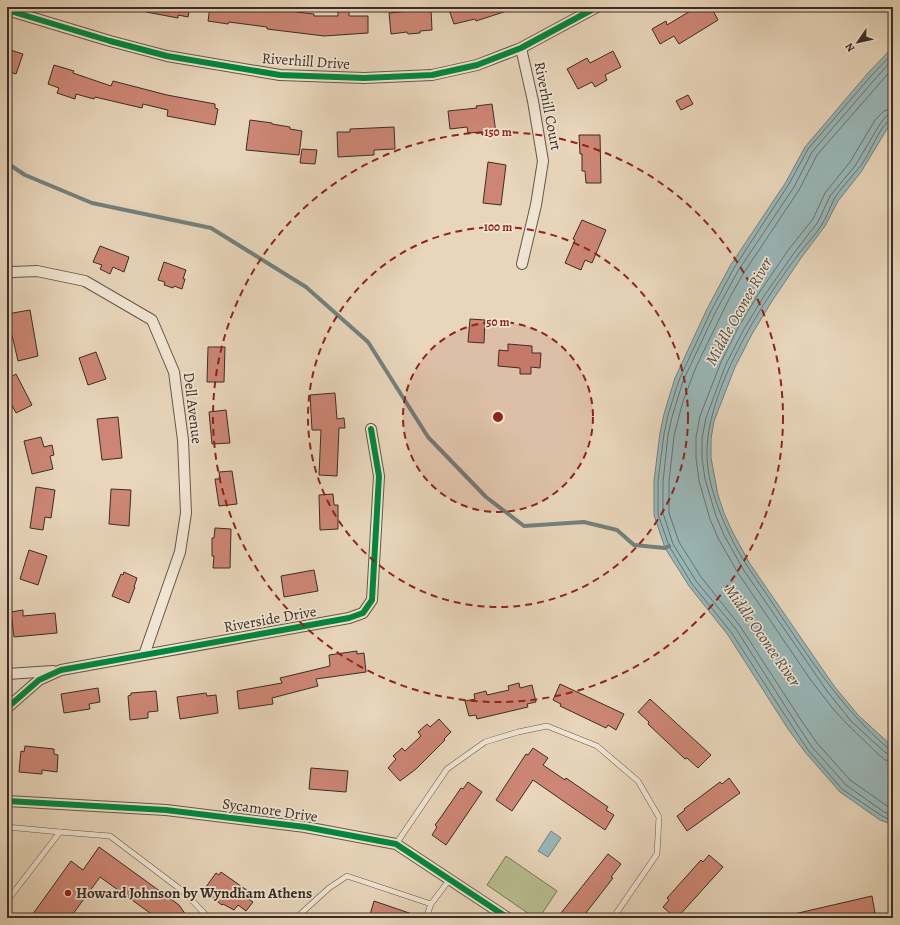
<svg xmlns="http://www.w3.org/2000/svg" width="900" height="925" viewBox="0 0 900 925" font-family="Alegreya,serif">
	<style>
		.green { fill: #b7bd8f; stroke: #78755a }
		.water { fill: #99b7b8; stroke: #73807e }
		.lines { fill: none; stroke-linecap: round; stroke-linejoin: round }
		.shore { stroke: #6a726f; stroke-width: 1 }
		.stream { stroke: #73807e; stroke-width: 4 }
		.building { fill: #cd8675; stroke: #3a2d26 }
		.service-casing { stroke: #66574b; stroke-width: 6 }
		.minor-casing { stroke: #66574b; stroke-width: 12 }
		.service { stroke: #f0e4d2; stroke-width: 5 }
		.minor { stroke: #f0e4d2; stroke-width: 10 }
		.cycleway-casing { stroke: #f0e4d2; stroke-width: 8 }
		.cycleway { stroke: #00873e; stroke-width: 6 }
		.ring { fill: none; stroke: #8f2418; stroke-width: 2; stroke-dasharray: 7 5 }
		.poi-dot { fill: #8f2418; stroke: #f0e4d2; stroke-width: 1.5 }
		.labels { text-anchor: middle; stroke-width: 3.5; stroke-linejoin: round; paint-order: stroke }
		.street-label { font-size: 15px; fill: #3a2d26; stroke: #f0e4d2 }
		.poi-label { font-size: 15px; font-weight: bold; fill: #3a2d26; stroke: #f0e4d2; text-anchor: start }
		.water-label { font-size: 16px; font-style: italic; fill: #4d4943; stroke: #f0e4d2 }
		.centre { fill: #8f2418; stroke: #f0e4d2; stroke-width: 2 }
		.ring-label { font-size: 12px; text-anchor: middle; font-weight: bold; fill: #8f2418; stroke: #f0e4d2; stroke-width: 3.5; stroke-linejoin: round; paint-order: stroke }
	</style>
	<rect width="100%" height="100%" fill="#e8d5ba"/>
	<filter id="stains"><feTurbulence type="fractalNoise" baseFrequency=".005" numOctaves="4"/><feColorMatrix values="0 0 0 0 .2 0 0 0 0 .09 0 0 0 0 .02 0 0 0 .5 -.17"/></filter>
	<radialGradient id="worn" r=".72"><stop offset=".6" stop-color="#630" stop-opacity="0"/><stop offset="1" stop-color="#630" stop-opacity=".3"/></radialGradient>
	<path class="green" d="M506,856L557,891L539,918H535L487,885Z"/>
	<g class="water">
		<path d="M893,47V122L887,129L861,172L838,201L825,226L801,258L772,301L752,334L735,367L714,421L711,439V458L718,495L724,513L732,531L750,564L834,686L858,715L893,747V825L880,820L840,792L805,752L788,729L728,635L689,586L665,548L654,515V481L660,433L664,414L675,378L707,309L730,266L786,182L805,147L868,73Z"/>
		<path d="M551,831L561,838L548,857L538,851Z"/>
	</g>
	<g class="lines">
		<g class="shore">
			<path d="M893,53L871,76L808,149L789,184L734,268L711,311L679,380L668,415L664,434L658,481V514L669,546L692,584L731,632L792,726L808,750L842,789L882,816L893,821"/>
			<path d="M893,59L875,79L812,152L794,187L738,271L715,313L683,381L672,417L668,435L663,482V513L673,544L696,581L736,629L796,723L812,747L846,785L884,812L893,815"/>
			<path d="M893,68L817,155L799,190L743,274L729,299L696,367L683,401L674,436L669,482V513L679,542L701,577L740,626L801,720L817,743L850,780L887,806L893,809"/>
			<path d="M893,108L884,111L875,120L850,162L825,193L813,219L789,249L759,293L739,326L721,362L700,416L696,437V458L699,481L710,519L718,538L738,573L810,679L834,710L848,725L876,752L885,760L893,761"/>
			<path d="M893,114L886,116L880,124L855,166L830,196L818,222L794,253L764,296L744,329L726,364L706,418L702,438V458L705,479L716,516L724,535L743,569L827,691L851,721L865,734L886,753L893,755"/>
			<path d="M893,119C883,121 876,140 871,148C867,156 863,164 857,170C850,179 840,189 834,199C830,208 826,218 821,226C814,237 805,245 798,255C760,305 705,393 707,456C707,480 718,510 728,531C740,559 759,582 775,607C810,659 841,708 889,749L893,750"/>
		</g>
		<path class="stream" d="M7,163L25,175L92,203L211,228L306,287L368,342L428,437L486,497L524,526L584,522L617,530L634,545L665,548L669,546"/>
	</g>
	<g class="building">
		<path d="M146,7H190L188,17L178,15V18L146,12Z"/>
		<path d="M210,7H248L268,10L283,11V7H297L296,12L314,14V16H338V11H349V16H368V33L324,36L267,29V27L229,22L228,24L208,21Z"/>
		<path d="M448,7H513V9L476,21L475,19L454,24Z"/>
		<path d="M697,7H711L718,20L679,44L674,36L660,44L652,29L666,21L667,25Z"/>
		<path d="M431,9L432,30L420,31V33L408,34L407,32L391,34L389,13Z"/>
		<path d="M7,49L23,54L16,74L7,71Z"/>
		<path d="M613,51L621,67L605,75L607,80L595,87L592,82L578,89L567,69L587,58L590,63Z"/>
		<path d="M54,65L74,71L73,73L111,86L113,81L167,95L215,104V108L218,109L215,125L167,116L168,110L143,104L142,108L95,97L94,99L76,94L75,99L57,93L59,88L48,84Z"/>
		<path d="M688,95L693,104L681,110L676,101Z"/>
		<path d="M492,104L496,133L482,135V132L468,133L467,127L450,129L448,111L477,108L476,106Z"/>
		<path d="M250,120L272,123V124L290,127V129L302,131L299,155L246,150Z"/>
		<path d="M394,127L395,149L374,150V155L338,157L337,132H350V129Z"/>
		<path d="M579,135H600L601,183H586L585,171H582V154H580Z"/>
		<path d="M302,149L317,150L315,164L300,163Z"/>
		<path d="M488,162L506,165L501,205L483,203Z"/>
		<path d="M582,220L606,230L592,263L585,260L581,270L565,263L575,240L573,239Z"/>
		<path d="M100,246L129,257L124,272L113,267L110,274L100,269L102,265L93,262Z"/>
		<path d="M164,262L186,270L183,279H185L182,289L174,286L173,288L164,285L165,282L158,280Z"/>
		<path d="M30,310L38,356L18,361L12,335L7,336V314Z"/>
		<path d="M470,319L485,320L484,343L468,342Z"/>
		<path d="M508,344L532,346V353H541L540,368L531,367V374H520V368L498,366L499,350L508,351Z"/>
		<path d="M208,347H225L224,382H207Z"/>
		<path d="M96,352L106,379L88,385L79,358Z"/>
		<path d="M16,374L32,405L16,413L7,396V379Z"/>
		<path d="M335,393L337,419L344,418L345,428H339L337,476L319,475L321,430H312L310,395Z"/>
		<path d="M226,410L230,443L212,444L209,412Z"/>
		<path d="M118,417L122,458L102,460L97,419Z"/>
		<path d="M41,437L44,447L52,445L54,455L50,456L53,469L32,474L24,441Z"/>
		<path d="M232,471L237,504L219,506L215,479H220L219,472Z"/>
		<path d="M36,487L55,490L51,518L45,517L43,530L30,528Z"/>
		<path d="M111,489L131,490L129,526L109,524Z"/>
		<path d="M333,494L334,505H338V529L320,530L319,495Z"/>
		<path d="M215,528L231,529L230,568H213L214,556H212V538H214Z"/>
		<path d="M29,550L47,556L38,585L20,579Z"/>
		<path d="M314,570L318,591L284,597L281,576Z"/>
		<path d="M124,572L137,578L134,587H135L129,603L112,596L121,574L123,575Z"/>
		<path d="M23,610V616L55,613L57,633L14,637L11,612Z"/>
		<path d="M357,651V654L364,653L366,672L316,679L318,686L272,698L273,704L239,709L237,691L282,683L280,678L330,666L329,655Z"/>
		<path d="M519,683L520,688L532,685L536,702L527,704L528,707L477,719L476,715L469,716L465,701L475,699L474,694L486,691L487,695L509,690L508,686Z"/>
		<path d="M560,684L624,714L616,730L608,725L606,728L560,706L561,704L553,700Z"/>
		<path d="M98,688L100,702L89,704L90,709L64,713L61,694Z"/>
		<path d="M156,691L158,711L148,712V718L130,720L128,696L131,695V693Z"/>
		<path d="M206,693L207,696L216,695L218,713L180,719L177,697Z"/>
		<path d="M650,699L711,755L698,768L687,758L685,759L648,724L649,722L638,712Z"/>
		<path d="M439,719L451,732L444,739L445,740L416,769L400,781L388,768L396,759L393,756L402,748L405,751L421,736L418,732L427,724L430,727Z"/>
		<path d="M25,746L54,749V754L58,755L57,772L42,770V774L19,772L21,751L24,752Z"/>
		<path d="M533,748L548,758L543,765L565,780L566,778L608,807L606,810L614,815L605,830L533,780L512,811L496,800L526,754L528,755Z"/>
		<path d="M311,768L348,771L346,792L309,789Z"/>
		<path d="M729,778L740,793L687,831L677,816L685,810L684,809L720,782L722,784Z"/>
		<path d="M468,782L482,792L446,845L432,835L437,827L435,825L441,817L461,788L463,789Z"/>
		<path d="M99,847L179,905L188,918H157L100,877L70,918H30L71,861L83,870Z"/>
		<path d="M608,854L621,864L611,877L613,878L582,918H557Z"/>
		<path d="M709,855L723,867L677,918H675L663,907L669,900L667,898L701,860L703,862Z"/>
		<path d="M221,872L248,891L244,896L253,902L246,911L238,905L234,910L223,904L222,905L203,891L216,873L219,875Z"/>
		<path d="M872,896L875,913L856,918H795L794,914Z"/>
		<path d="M374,901L418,916L417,918H369Z"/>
	</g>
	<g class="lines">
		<defs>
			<g id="service">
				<path d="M7,827L60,832"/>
				<path d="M396,844L447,769L485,742L518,732L547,726L597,746L638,781L659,817L657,854L613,918"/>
				<path d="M7,901L60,832L110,836L184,892L205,914L202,918"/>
				<path d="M296,918L329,888L347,876L431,904"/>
				<path d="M426,918L431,904L450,879"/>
			</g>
			<g id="minor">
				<path d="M7,10L110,41L167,56L280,75L364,78L432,75L477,65L521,48L597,7"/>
				<path d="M521,48L533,101L543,161L536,205L522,264"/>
				<path d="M7,273L13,272L37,271L85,281L152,320L174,372L183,440L186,513L180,552L144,655"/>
				<path d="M7,674L53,671"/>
				<path d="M7,708L39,680L61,670L349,618L363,613L372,600L379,476L371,429"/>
				<path d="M7,801L166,810L305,827L396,844L508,918"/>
			</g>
		</defs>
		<use href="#service" class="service-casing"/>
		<use href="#minor" class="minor-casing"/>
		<use href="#service" class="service"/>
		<use href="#minor" class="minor"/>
		<defs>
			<g id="cycleway">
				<path d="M7,10L110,41L167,56L280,75L364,78L432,75L477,65L521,48L597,7"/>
				<path d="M7,708L39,680L61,670L349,618L363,613L372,600L379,476L371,429"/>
				<path d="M7,801L166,810L305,827L396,844L508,918"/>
			</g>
		</defs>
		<use href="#cycleway" class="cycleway-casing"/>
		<use href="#cycleway" class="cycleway"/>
	</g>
	<circle cx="498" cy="417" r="95" fill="#8f2418" fill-opacity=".12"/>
	<g class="ring">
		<circle cx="498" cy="417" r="95"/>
		<circle cx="498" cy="417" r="190"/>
		<circle cx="498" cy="417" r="285"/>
	</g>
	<circle class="poi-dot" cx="68" cy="893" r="4"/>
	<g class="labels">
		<g class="street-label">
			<text transform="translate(306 61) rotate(4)" y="5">Riverhill Drive</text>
			<text transform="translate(548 106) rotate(79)" y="5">Riverhill Court</text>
			<text transform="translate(193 408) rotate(83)" y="5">Dell Avenue</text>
			<text transform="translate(270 619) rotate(-10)" y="5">Riverside Drive</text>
			<text transform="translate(270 810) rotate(8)" y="5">Sycamore Drive</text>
		</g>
		<g class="poi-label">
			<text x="76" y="898">Howard Johnson by Wyndham Athens</text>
		</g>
		<g class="water-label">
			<text transform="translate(738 311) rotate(-61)" y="6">Middle Oconee River</text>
			<text transform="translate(763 635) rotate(55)" y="6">Middle Oconee River</text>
		</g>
	</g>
	<circle cx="498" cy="417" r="6" class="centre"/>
	<g class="ring-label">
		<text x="498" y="136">150 m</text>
		<text x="498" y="231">100 m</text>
		<text x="498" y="326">50 m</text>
	</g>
	<rect width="900" height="925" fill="none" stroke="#e8d5ba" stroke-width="24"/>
	<rect x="8" y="8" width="884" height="909" fill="none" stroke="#3a2d26" stroke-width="2"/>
	<rect x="12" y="12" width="876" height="901" fill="none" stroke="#3a2d26"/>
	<g transform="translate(858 42) rotate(236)" stroke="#f0e4d2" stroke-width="3" paint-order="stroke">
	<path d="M0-3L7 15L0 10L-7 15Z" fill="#3a2d26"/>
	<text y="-6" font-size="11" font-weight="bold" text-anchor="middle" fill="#3a2d26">N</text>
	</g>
	<rect width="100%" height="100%" filter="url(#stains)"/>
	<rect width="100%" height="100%" fill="url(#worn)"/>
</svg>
